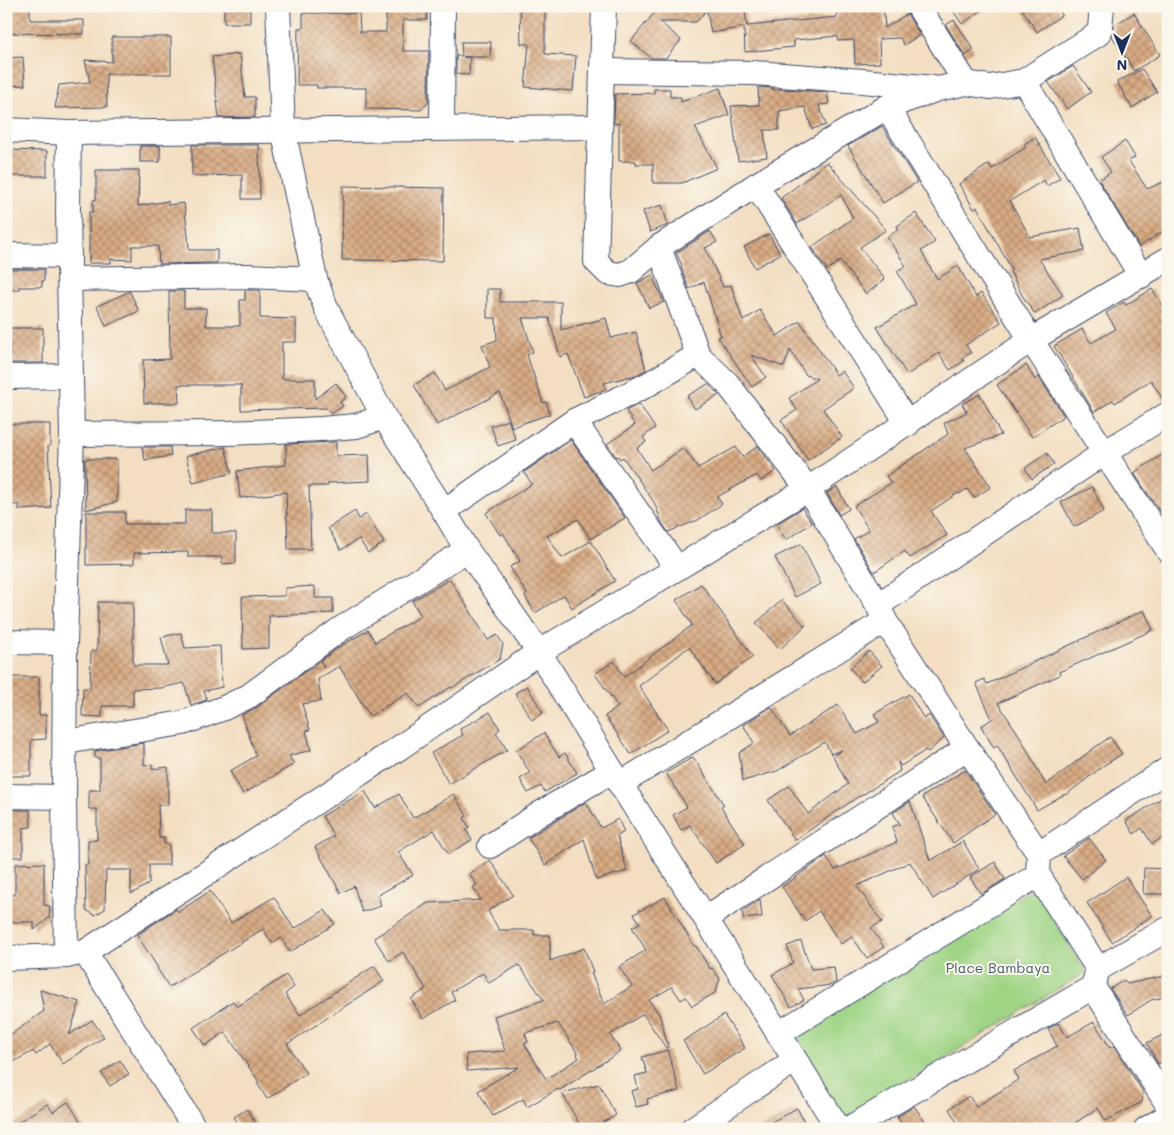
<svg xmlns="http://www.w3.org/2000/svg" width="1174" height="1135" viewBox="0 0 1174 1135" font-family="Mali,sans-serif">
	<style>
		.green { fill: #9fd485; stroke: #5d8272 }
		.building { fill: url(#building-cross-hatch); fill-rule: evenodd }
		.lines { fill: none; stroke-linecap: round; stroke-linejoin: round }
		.minor-casing { stroke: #3b496d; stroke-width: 26 }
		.minor { stroke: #fff; stroke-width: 24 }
		.labels { text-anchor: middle; stroke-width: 4; stroke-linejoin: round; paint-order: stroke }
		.park-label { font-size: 14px; fill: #3c5868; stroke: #fbf7ec }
	</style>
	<defs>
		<pattern id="building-cross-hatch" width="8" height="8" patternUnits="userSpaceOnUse" patternTransform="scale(1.25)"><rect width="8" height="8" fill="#d9ab83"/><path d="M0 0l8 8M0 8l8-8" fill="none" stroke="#af8c6e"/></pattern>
	</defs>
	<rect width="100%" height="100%" fill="#fbf7ec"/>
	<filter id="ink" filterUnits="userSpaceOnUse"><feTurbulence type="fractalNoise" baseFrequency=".02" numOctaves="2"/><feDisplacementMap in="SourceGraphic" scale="10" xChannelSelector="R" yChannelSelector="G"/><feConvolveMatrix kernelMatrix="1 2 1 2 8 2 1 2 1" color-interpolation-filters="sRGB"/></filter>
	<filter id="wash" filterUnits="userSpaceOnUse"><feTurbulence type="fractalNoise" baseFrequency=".0096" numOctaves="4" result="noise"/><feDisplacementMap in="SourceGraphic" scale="20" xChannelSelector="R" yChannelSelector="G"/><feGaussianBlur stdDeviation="1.12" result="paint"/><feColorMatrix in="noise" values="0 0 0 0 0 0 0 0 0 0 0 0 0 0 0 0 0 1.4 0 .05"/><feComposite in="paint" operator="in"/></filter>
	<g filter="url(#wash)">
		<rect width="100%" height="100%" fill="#f3dec1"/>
		<path class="green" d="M1034,888L1086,972L845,1119L793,1035Z"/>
		<g id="blocks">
			<g class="building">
				<path d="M7,6H30V20H84V34L6,33Z"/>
				<path d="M386,6H427V20H403V51H429L428,103L421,110L366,109V88H317V85H297L298,28H303V13H359L360,32H386Z"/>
				<path d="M520,6H545V54L576,56L573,91L525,87L529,44H521Z"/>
				<path d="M660,6L708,8L696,22H660L681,40L666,58H651L631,41Z"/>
				<path d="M735,6H744L747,26L837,17L836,6H883L885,28L907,14L920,35L904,45L900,38L879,39L880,63L855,64L854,40L838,41V36L794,40V47L745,52L744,27L711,33L707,11Z"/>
				<path d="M950,6H988L962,24Z"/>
				<path d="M1020,6H1056L1062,15L1037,32Z"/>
				<path d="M224,8L250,9V23H224Z"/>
				<path d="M1134,13L1160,55L1134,71L1112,36L1114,25Z"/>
				<path d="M954,20L974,50L965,56L946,25Z"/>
				<path d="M112,37H171V74H106L107,107L55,108L59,85L90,82L85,60L112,62Z"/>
				<path d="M461,42H491L490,57H463H470L469,75L456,74V56H462Z"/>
				<path d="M240,54L245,97H255V117L219,118L212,57Z"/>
				<path d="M23,57L25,85L6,86V58Z"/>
				<path d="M1073,66L1091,92L1067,109L1048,82Z"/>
				<path d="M1142,69L1157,92L1132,108L1117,82Z"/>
				<path d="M758,87L773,88V90L782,89L827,92L829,104L819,105L826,125L812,129L805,107L779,111V130H764L767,157L738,161L731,106L759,105Z"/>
				<path d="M720,88L729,115L695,127L717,168L682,183H653V164H636V161H619V123L614,124L615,94L654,93V89H670V97H681V102Z"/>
				<path d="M882,126L917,182L883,203L848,146Z"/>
				<path d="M1035,137L1060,178L1047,186L1044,180L1010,201L1030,237L1080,228L1084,251L1039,259L1063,295L1035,314L1022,295L1010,271L1012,270L977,207L974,209L959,184L989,164L992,169L1026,147L1024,144Z"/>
				<path d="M1125,141L1135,157L1129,161L1147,189L1163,182L1168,193V228L1139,247L1099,180L1111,172L1101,157Z"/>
				<path d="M192,145H259L260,199H242V175L192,176Z"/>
				<rect x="140" y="146" width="20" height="16"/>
				<path d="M6,150L47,151V176H6Z"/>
				<path d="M827,162L886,230L860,247L885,279L866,294L840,261L827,270L812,247L853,218L841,195L797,224L781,198L797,186Z"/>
				<path d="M96,170H139L138,206L168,201V205L184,203L188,235L189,250H217V263L159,264L158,246H132V260L111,259V263H89V212H93V200H96Z"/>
				<path d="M343,186L444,188L443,261L342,260Z"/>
				<path d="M662,205L668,225L650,232L643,211Z"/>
				<path d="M916,213L935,242L921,251L937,279L958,266L976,297L981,293L1001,322L966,345L971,353L962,358L964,361L950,370L939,353L907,375L877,327L916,304L897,271L906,266L887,237L899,229L897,226Z"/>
				<path d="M710,231L717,242L705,248L723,287L731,285L743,321L760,310L777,336L800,321L836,375L842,371L854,388L823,409L842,437L808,460L781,420L797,410L789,398L817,379L806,375L790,350L784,367L751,355L766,377L752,387L718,337L721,336L704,282L689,289L681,266L682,265L676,253Z"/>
				<path d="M769,234L780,254L755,268L744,247Z"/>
				<path d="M6,269H44V281H42V287H19V290H6Z"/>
				<path d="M652,275L664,302L649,308L637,283Z"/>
				<path d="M487,289H500V302H561V330L606,318L611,338L636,332L646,370L636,375L604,383L606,389L584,397L568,354L560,357L549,318H522L533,352L527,355L543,403L546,402L550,414L512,427L500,393L437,425L414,385L435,373L445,391L490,367L482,345L497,340L496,318H487Z"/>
				<path d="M1152,289L1168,314V400L1164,401L1151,380L1115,403L1113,400L1094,412L1054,346L1082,329L1091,343L1116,329L1106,313L1124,302L1126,305Z"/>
				<path d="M245,290H260V318L296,319V342H282V379H315V399L336,383L346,397L340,402L343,406L331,414L326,408L241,410V385H178L179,403H144L143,360L170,359L169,291H184V308H206V326H240V300H245Z"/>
				<path d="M128,292H130L139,311L106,326L97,306Z"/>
				<rect x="10" y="328" width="33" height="35"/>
				<path d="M1026,365L1035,380L1039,377L1064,416L1032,437L997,385Z"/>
				<path d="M708,384L719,395L695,409L687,396Z"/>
				<path d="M980,394L1001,435L965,448L991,487L974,498L967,489L959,494L958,493L931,511L947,535L910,558L905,551L874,572L854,539L869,530L854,506L891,483L886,476L948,434L944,423L967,412L962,404Z"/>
				<path d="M639,404L655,428L643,437L646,442L637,448L651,470L684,448L698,468L736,447L742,457L758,446L776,471L761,481L757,475L717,497L722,504L698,520L668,532L662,523L654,502L623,457L620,459L618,456L616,457L607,444L635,425L626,411Z"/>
				<path d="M508,420L516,440L498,446L491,426Z"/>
				<path d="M6,424H50V446H48L51,508L19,510V504L6,507Z"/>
				<path d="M571,440L625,518L590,539L578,519L547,536L562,558L591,541L615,581L572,608L564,595L535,613L525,596L527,594L510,567L520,561L503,533L500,535L486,513L532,484L524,472Z"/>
				<path d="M336,442V456L369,455L370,481L328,483V486H309L311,549H288L286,492L240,498L237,471L286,465V444Z"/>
				<path d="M142,447H170L171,456L145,460Z"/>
				<path d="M225,447L232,473L193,483L186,456Z"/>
				<path d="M1168,451V524L1134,473Z"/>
				<path d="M1047,453L1054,464L1032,479L1025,468Z"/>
				<path d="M85,459H117V502L86,510Z"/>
				<path d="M837,487L849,509L839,515L827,493Z"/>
				<path d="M1092,487L1104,511L1074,527L1061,502Z"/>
				<path d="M802,508L812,523L786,540L776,524Z"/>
				<path d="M185,510H212V533H236V563L222,564V557H188V552L134,553V564L86,565V512H125V524H185Z"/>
				<path d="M355,511L359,519L366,514L384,543L368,553L359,539L341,550L328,528Z"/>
				<path d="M801,544L821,584L795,597L775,557Z"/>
				<path d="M450,579L488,640L497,635L503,644L500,659L452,688L451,687L419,708L408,693L370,716L339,666L318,679L321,701L302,704L310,730L306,731L311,750L289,756L294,764L243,794L230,771L256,756L242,715L257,707L310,668L324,667L320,661L341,646L368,630L375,642L421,616L412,601Z"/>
				<path d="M701,584L753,657L715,684L689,647L639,686L668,730L631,754L605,716L618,707L595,674L614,661L624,677L692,625L676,600Z"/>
				<path d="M315,586V598H333V613L269,616V648L243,649L242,597L285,596V588Z"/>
				<path d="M782,600L805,626L780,649L756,623Z"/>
				<path d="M98,602H133V665H168L161,637L181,633L185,648L220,646L222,687L204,691L207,700L191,705L184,683L161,688L133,689V706H102V717L82,716L83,688H90L91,651H97Z"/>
				<path d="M1144,610L1153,630L1059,672L1060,675L998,703L1019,735L1046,785L1094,748L1110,737L1122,754L1103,766L1066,795L1065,794L1037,810L997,745L994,748L981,726L992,719L976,683L984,679L987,684Z"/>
				<path d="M869,651L882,666L862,682L850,668Z"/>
				<path d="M6,677H39V715H46V739L31,740V776H6Z"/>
				<path d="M527,686L543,713L532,720L515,693Z"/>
				<path d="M909,694L924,719L929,715L944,738L928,752L926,750L901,766L898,762L900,771L859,797V796L795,840L768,800L789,786L808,814L848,784L833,756L842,750L831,754L825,742L777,771L743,781L739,753L754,743L743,725L771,707L790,736L838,705L857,734L879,722L874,714Z"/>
				<path d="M490,712L500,729L496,732L507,750L449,784L431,753L463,735L460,729Z"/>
				<path d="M544,733L559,757L565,753L577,773L545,792L541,786L528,793L520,779L530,773L516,750Z"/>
				<path d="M144,743V765L152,764V769L168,767V805H158L159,838H164V844H169V865H149V884L131,894V870H106L105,909L95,915L86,910L85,865H88V840H97V809H89V790H100V758H95V751Z"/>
				<path d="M693,757L724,805L721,807L745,844L716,863L690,825L681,830L673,815L687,807L666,773Z"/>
				<path d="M965,770L995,814L953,843L922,797Z"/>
				<path d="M365,791L375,808L399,794L413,818L454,794L467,816L464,818L469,827L466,830L472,840L448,854L434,830L398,852L413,875L378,895L381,906L362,912L354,886L341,893L315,847L334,836L322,816Z"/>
				<path d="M1168,794V834L1152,844L1142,828L1134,834L1126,821Z"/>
				<path d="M910,801L930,861L963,841L979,869L933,899L910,862L857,886L882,922L871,928L884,947L867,958L852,937L841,944L819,911L805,921L782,887L826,856L835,870L897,842L892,827L900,824L893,813Z"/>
				<path d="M586,802L601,828L618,819L624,832L617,836L627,871L596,880L584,839L545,865L528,838Z"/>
				<path d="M6,810H30L31,827L23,828V857H6Z"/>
				<path d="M1089,838L1106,860L1082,879L1063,856Z"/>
				<path d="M490,860L513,895L488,911L499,930H534V935H550V961L584,948L593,972L591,973L604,1004L632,986L619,967L646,950L632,927L640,923L634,914L665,897L694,946H696L710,969L712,968L720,979L715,993L692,1006L686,997L681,1000L672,987L649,1000L660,1016L668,1047L666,1048L643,1014L610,1035L621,1051L560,1090L558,1089L527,1107L523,1099L493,1116L478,1091L519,1067L467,1071L466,1054L505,1051L494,1016L544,1000L519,965L489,983L483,973L451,992L455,1000L423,1019L411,999L426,989L403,952L389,961L374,938L428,903L481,900L473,887L477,885L469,874ZM558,1023L578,1054L577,1055L579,1058L546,1079L524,1043L528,1042L525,1033Z"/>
				<path d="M995,862L1005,879L981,894L970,877Z"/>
				<path d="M44,863V905L50,906L49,918L34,930V922H6V895H15V864Z"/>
				<path d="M1144,868L1168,869V894H1143Z"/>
				<path d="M1126,877L1152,916L1112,942L1087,903Z"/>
				<path d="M210,891L231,923L274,897L294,929L325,910L335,924L290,952L281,938L272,943L263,929L169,987L157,968H158L137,935L176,909L178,912Z"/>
				<path d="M760,899L762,917L743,919V911Z"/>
				<path d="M801,941L811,969L834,967L836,982L831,985L798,989L804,1000L791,1007L772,975L793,963L787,946Z"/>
				<path d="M374,966L384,981L287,1044L306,1073L267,1099L257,1083L259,1082L225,1032L205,1046L193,1028L233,1001L237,1007L286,975L294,987L285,994L300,1015Z"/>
				<path d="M1168,975V996L1151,1000L1128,1015L1110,989L1124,980L1127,984Z"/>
				<path d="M40,990L80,1002L69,1035L92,1020L104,1037L63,1064L50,1044L36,1055L33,1051L6,1066V1038L44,1011Z"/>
				<path d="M724,1015L745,1048L703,1074L683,1041Z"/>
				<path d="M1094,1022L1110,1048L1114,1046L1143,1092L1142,1102L1106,1121L1098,1108L1066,1129H961L949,1109L969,1096L976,1107L1019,1079L1014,1071L1057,1046L1048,1029L1058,1023L1067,1037Z"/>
				<path d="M1168,1032V1059L1158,1064L1147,1043Z"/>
				<path d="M668,1050L679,1091L647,1099L648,1104L636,1107L631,1091L638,1089L635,1076L647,1073L642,1057Z"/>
				<path d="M120,1060L129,1074L110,1086L101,1073Z"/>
				<path d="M599,1084L616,1115L592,1129H582L562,1093Z"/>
				<path d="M68,1102L85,1129H7L47,1104L53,1112Z"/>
				<path d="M914,1106L930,1129H905L897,1117Z"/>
				<path d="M797,1108L808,1129H759Z"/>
				<path d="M247,1109L259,1129H241L234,1117Z"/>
			</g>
		</g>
	</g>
	<g filter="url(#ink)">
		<use href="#blocks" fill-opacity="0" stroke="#3b496d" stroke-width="1"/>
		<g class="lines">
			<defs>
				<g id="minor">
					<path d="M278,6L283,130L315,279L327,310L384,417L444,511L467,550L539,652L612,771L839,1129"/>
					<path d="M604,6L596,261L608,273L620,275L631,271L659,247L756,185L887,107L938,89L966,83L990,87L1024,81L1098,34L1100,28L1102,6"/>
					<path d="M918,6L966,83"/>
					<path d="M603,71L754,73L863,81L933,88"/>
					<path d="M1024,81L1141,276"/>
					<path d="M887,107L1031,340L1168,550"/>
					<path d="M442,127L443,6"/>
					<path d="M6,130L69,133L599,127"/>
					<path d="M756,185L908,424"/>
					<path d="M659,247L698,355L727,383L808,489L878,605L885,621L967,748L1039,854L1038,875L1098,969L1093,987L1168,1105"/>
					<path d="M6,255L69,256"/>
					<path d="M70,279L247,276L315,279"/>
					<path d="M6,377L71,376"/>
					<path d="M574,421L677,568"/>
					<path d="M72,434L228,433L321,429L356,426L384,417"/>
					<path d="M444,511L574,421L645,386L698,355"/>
					<path d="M878,605L1104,453L1168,414"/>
					<path d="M6,642L65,643"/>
					<path d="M65,742L183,723L224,708L249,696L339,630L467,550"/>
					<path d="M620,784L885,621"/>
					<path d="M6,796L64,797"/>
					<path d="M490,846L541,813L612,771"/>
					<path d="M1039,854L1168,769"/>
					<path d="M706,918L967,748"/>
					<path d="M85,952L195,1129"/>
					<path d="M66,956L64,797L65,643L72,434L68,211L69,133"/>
					<path d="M6,958L66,956L85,952L399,748L539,652L808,489L1031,340L1168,259"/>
					<path d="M1098,969L1168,929"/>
					<path d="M778,1034L1038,875"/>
					<path d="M692,1129L794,1061"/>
					<path d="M848,1129L1093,987"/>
					<path d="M1146,1129L1168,1116"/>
				</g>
			</defs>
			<use href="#minor" class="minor-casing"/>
			<use href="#minor" class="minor"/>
		</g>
	</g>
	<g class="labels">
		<g class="park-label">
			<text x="998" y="973">Place Bambaya</text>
		</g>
	</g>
	<rect width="1174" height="1135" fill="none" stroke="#fbf7ec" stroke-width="25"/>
	<g transform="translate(1122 52) rotate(180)" stroke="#fbf7ec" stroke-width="4" paint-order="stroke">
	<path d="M0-4L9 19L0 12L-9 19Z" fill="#1b2f5e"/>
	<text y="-8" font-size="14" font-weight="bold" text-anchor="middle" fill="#1b2f5e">N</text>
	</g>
</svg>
